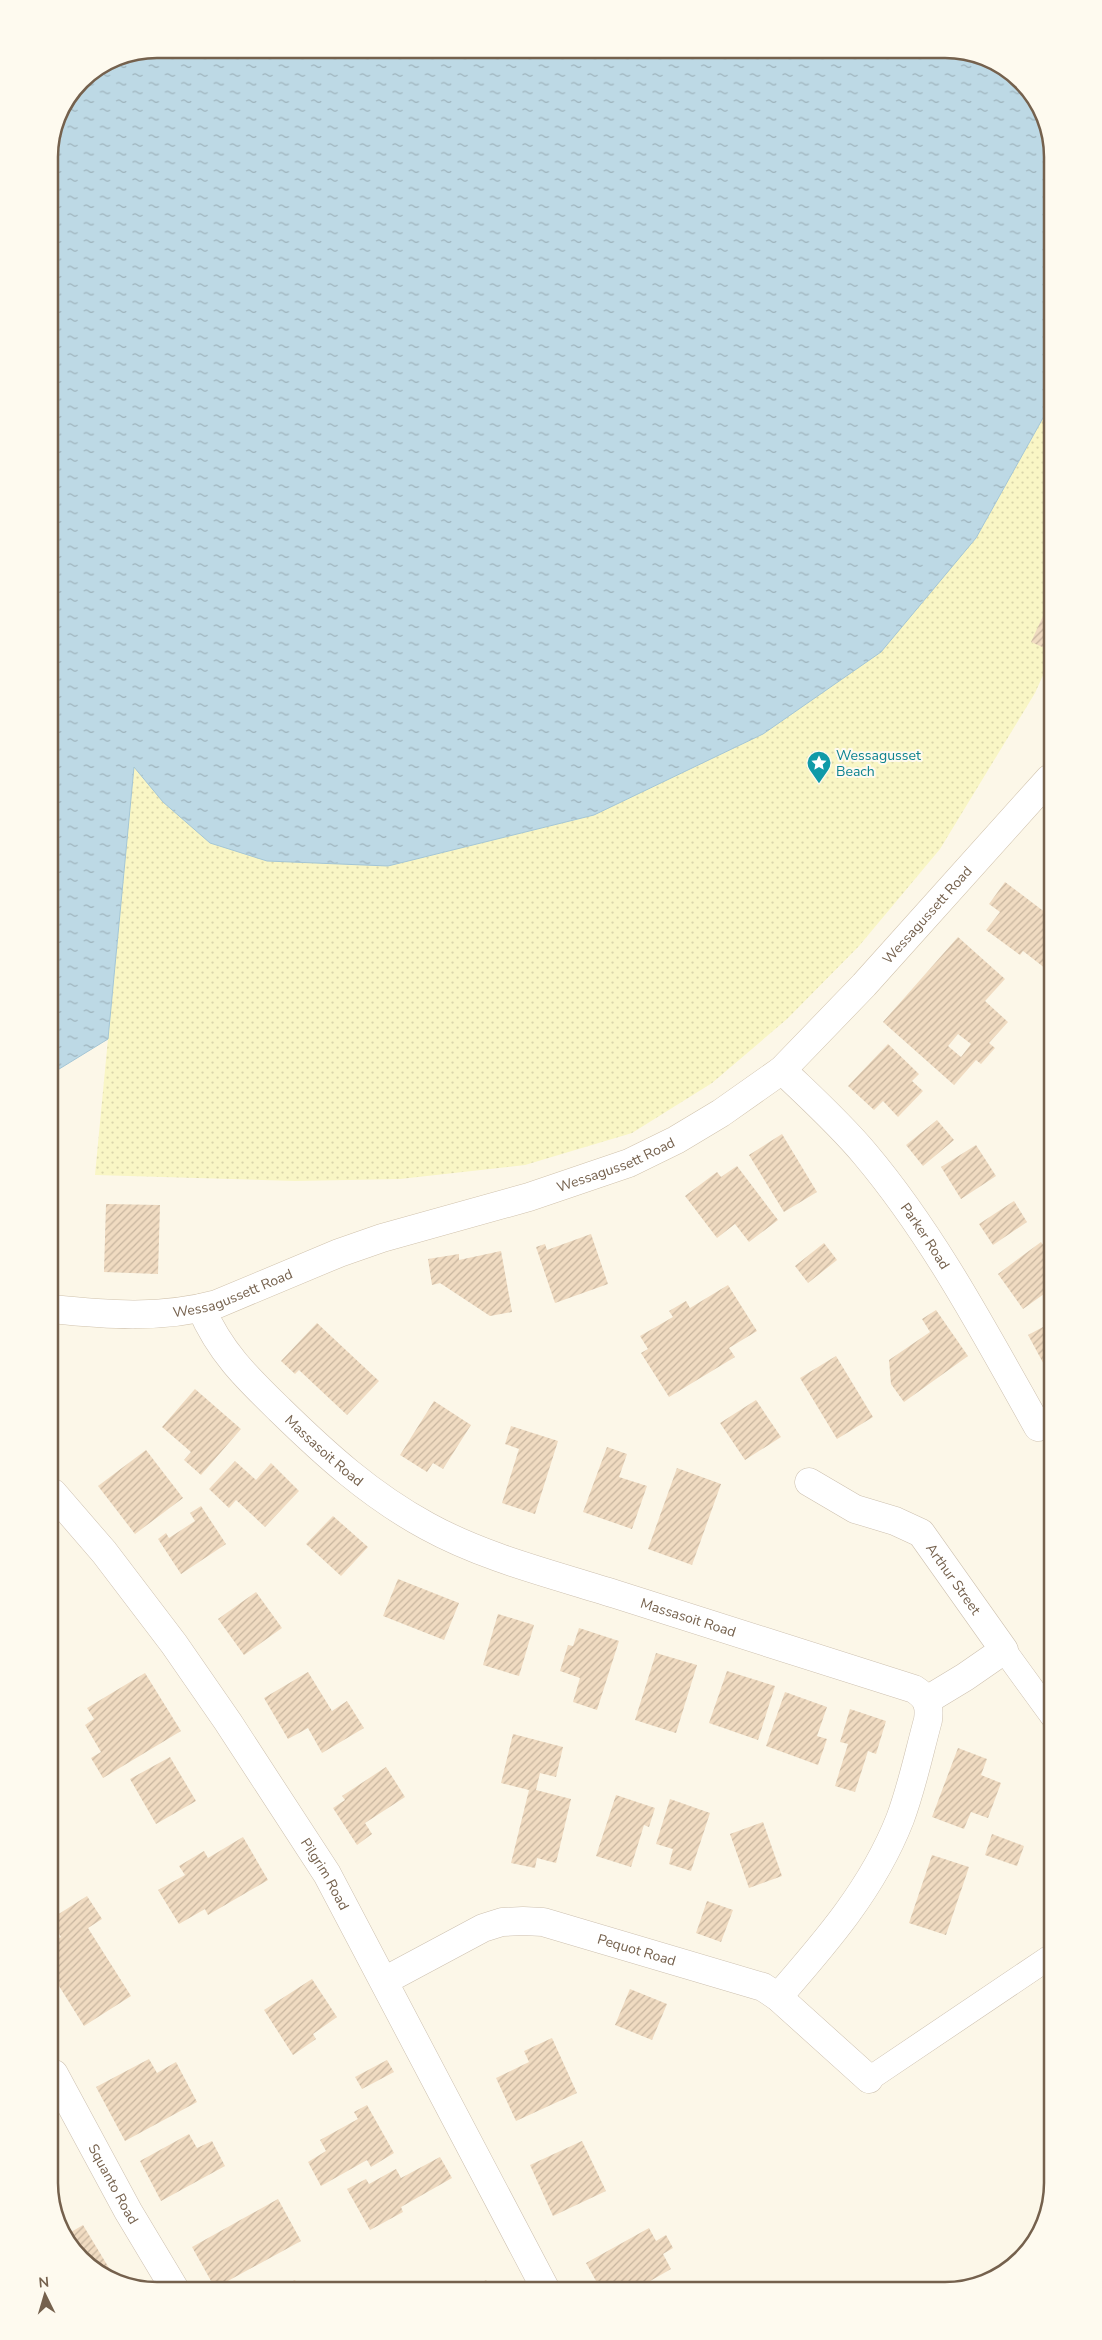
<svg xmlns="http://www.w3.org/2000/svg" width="1102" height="2340" viewBox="0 0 1102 2340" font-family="'Nunito Sans',sans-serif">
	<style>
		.sand { fill: url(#sand-dots) }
		.water { fill: url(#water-ripples); stroke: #a4c6d6 }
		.building { fill: url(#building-hatch); fill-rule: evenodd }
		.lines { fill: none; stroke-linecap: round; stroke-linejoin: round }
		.lane-casing { stroke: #cdc0af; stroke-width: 25 }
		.street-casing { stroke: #cdc0af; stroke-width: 29 }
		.secondary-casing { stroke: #d0c2ac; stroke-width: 29 }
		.lane { stroke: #fff; stroke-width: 24 }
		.street { stroke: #fff; stroke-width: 28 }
		.secondary { stroke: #fff; stroke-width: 28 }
		.labels { text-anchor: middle; stroke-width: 4; stroke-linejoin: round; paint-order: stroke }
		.culture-label { font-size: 14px; fill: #0d838f; stroke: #fefaef; text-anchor: start }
		.street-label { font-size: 14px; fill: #75614d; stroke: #fefaef }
		.rim { fill: none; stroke: #75614d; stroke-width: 2.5 }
	</style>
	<defs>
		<pattern id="sand-dots" width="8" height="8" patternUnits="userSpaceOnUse" patternTransform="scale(1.25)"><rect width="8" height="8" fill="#f9f6c5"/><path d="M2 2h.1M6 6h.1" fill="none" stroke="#d9d5ab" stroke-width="1.8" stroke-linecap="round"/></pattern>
		<pattern id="water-ripples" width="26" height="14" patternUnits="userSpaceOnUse" patternTransform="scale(1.25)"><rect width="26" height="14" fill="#bdd9e5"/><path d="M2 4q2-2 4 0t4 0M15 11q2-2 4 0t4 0" fill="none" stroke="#9eb3bc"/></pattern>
		<pattern id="building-hatch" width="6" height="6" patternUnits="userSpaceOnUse" patternTransform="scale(1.25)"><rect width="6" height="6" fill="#f0dbc1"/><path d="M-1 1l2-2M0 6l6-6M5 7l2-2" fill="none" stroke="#c7b59f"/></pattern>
	</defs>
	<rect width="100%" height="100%" fill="#fcf7e8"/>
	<path class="sand" d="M1048,409L1049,662L1035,693L940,849L859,946L787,1019L712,1083L632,1133L525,1165L400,1179L295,1181L95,1175L134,766L163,802L976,538Z"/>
	<path class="water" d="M156,49H953L1011,71L1047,121L1048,409L976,538L881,652L763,734L594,815L388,866L267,861L210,843L163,802L134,767L108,1039L51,1074L49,149L57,115L80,80L115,57Z"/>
	<g class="building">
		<path d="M1049,603V650L1031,642Z"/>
		<path d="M1005,882L1050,916V972L1023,951L1020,955L986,930L1000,912L989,904Z"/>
		<path d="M958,937L1005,979L985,1001L1008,1022L989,1043L995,1048L981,1064L976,1060L954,1085L883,1022ZM958,1034L971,1044L961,1057L948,1046Z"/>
		<path d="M888,1044L919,1074L912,1081L923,1091L898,1117L883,1101L874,1110L848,1086Z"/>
		<path d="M937,1120L954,1140L923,1166L906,1145Z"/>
		<path d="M782,1134L817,1192L784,1212L749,1155Z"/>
		<path d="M976,1145L996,1176L961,1199L941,1167Z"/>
		<path d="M737,1166L778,1220L749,1242L735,1224L717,1238L685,1196L717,1172L721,1177Z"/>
		<path d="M1014,1201L1027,1222L993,1245L979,1224Z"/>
		<path d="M106,1204L160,1205L158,1274L104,1272Z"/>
		<path d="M591,1234L608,1284L555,1303L536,1247L545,1244L547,1250Z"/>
		<path d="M1041,1242L1051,1256V1289L1023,1309L998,1274Z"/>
		<path d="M824,1243L837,1260L808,1283L795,1266Z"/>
		<path d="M501,1251L512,1312L490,1316L440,1283L432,1285L428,1259L459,1254V1260Z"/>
		<path d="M728,1285L757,1331L729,1348L735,1357L669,1397L641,1353L648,1349L640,1336L673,1317L669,1311L686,1301L690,1308Z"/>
		<path d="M936,1310L968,1356L904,1402L891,1384L889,1360L930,1332L922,1319Z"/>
		<path d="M317,1323L379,1381L347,1415L299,1370L295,1374L281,1361Z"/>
		<path d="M1043,1327L1045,1332L1051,1328V1368L1047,1370L1028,1335Z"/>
		<path d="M836,1356L873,1417L837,1439L800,1378Z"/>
		<path d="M195,1389L241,1429L201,1475L184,1460L191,1452L162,1427Z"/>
		<path d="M756,1400L781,1437L745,1460L720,1423Z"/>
		<path d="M434,1401L471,1425L443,1469L433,1463L427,1472L400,1455Z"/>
		<path d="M511,1426L558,1441L535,1514L502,1503L519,1449L505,1444Z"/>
		<path d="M607,1447L627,1454L619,1477L647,1486L632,1529L583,1512Z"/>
		<path d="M146,1450L183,1498L135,1534L98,1486Z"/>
		<path d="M235,1461L256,1480L271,1463L299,1491L265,1527L236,1500L229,1508L209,1489Z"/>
		<path d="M677,1468L721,1484L692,1565L648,1549Z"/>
		<path d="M201,1506L226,1544L181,1574L158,1539L166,1533L169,1538L195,1521L190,1513Z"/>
		<path d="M333,1516L368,1547L341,1576L306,1544Z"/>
		<path d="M398,1579L459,1603L444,1640L383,1616Z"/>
		<path d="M256,1592L282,1628L244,1655L218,1619Z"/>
		<path d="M498,1614L534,1625L519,1676L483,1665Z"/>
		<path d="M579,1628L619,1641L597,1710L573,1702L580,1678L560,1671L568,1645L573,1646Z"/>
		<path d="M656,1653L697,1665L676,1733L635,1720Z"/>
		<path d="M727,1671L775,1686L758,1740L709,1723Z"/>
		<path d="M308,1672L332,1711L347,1701L364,1728L322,1753L308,1728L288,1739L264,1698Z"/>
		<path d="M145,1673L181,1731L103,1778L91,1758L101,1752L85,1725L94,1719L87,1708Z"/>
		<path d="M785,1692L827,1707L817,1736L827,1739L818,1765L766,1746Z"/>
		<path d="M850,1709L886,1721L876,1754L868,1751L855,1792L835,1786L848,1744L840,1742Z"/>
		<path d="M513,1734L563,1747L556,1777L540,1773L536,1790L571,1799L556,1863L537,1858L535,1868L511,1863L529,1790L501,1783Z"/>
		<path d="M958,1748L987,1759L981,1775L1001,1783L988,1818L971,1812L964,1829L932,1817Z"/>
		<path d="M170,1757L196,1801L156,1824L130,1779Z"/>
		<path d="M386,1767L405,1797L365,1823L372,1834L357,1845L333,1808L345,1800L342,1796Z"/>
		<path d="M616,1795L655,1808L649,1827L644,1825L631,1867L596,1856Z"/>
		<path d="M670,1799L710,1813L691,1871L669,1864L673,1849L656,1844Z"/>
		<path d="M763,1822L782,1876L749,1888L730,1834Z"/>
		<path d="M992,1834L1024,1846L1017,1866L985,1855Z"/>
		<path d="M243,1837L268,1880L208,1915L205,1909L179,1924L158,1890L185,1875L179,1866L204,1851L208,1858Z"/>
		<path d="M932,1855L969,1867L946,1935L909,1923Z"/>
		<path d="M87,1896L102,1919L88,1928L131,1996L84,2026L54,1978V1941L61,1937L54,1925V1917Z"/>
		<path d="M707,1901L733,1910L721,1942L696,1933Z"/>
		<path d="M312,1979L337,2017L313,2034L316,2039L293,2055L264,2010Z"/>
		<path d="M630,1989L667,2004L652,2040L615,2025Z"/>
		<path d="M552,2038L577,2093L516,2121L496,2078L529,2062L524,2051Z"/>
		<path d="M149,2059L157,2073L176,2062L197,2102L125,2141L96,2087Z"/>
		<path d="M387,2060L394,2072L362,2089L355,2077Z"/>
		<path d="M367,2105L394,2153L371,2167L367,2160L321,2186L308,2162L326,2151L320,2140L358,2119L354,2112Z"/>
		<path d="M189,2134L197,2148L212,2141L225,2166L161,2201L140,2161Z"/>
		<path d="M582,2141L606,2191L553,2216L530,2165Z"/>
		<path d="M440,2157L452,2178L401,2207L403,2212L370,2230L347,2189L366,2179L369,2184L396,2169L401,2178Z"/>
		<path d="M278,2199L301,2241L215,2288L192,2247Z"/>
		<path d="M83,2225L109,2268L100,2273L91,2269L66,2235Z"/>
		<path d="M649,2228L656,2241L666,2235L673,2248L663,2254L671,2269L638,2288H600L586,2263Z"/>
		<path d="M295,2280L300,2290H274Z"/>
		<path d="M486,2280L491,2289H469Z"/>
	</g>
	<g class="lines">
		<defs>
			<g id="lane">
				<path d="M1004,1650L1052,1716"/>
				<path d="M869,2079L1053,1955"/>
			</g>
			<g id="street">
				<path id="s1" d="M782,1070C810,1097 840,1124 865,1154C934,1236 985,1333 1038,1427"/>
				<path id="s2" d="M201,1308C220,1352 246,1377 280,1410C325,1454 370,1495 427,1526C485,1558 552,1574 615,1594C715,1626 815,1657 914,1689C927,1697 930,1705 928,1720C919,1753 912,1787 900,1819C873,1888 826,1942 778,1997"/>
				<path id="s3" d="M809,1482L855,1509L895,1521L921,1533L1004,1650L965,1677L927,1700"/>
				<path id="s4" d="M53,1493L104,1552L174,1644L228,1722L327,1874L545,2288"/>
				<path id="s5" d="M384,1981L483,1928L502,1922L523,1921L543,1922L763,1987L778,1997L869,2079"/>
				<path id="s6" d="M54,2074L128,2211L176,2291"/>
			</g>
			<g id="secondary">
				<path id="s7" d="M52,1309C108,1315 162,1319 217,1304L339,1253L382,1238L529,1197L629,1163L676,1140L721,1113L782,1070L864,985L1049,779"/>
			</g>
		</defs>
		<use href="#lane" class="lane-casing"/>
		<use href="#street" class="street-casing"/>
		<use href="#secondary" class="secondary-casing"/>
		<use href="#lane" class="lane"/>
		<use href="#street" class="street"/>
		<use href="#secondary" class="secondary"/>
	</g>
	<defs>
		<symbol id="sight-pin" viewBox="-11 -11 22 30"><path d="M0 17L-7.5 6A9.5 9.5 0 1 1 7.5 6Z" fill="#0f9aa8" stroke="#fefaef"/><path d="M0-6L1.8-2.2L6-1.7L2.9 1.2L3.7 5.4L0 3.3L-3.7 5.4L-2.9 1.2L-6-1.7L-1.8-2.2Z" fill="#fff"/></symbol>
	</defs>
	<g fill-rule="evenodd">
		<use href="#sight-pin" x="805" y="749" width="28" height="38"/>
	</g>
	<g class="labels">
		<g class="culture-label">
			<text x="836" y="760">Wessagusset<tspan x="836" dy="16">Beach</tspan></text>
		</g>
		<g class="street-label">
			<text dy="5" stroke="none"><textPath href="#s7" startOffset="994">Wessagussett Road</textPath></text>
			<text dy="5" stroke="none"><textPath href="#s7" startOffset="589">Wessagussett Road</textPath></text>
			<text dy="5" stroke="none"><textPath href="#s1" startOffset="220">Parker Road</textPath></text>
			<text dy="5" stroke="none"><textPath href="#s7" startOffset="184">Wessagussett Road</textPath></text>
			<text dy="5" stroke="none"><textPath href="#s2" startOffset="190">Massasoit Road</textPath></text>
			<text dy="5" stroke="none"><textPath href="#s3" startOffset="180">Arthur Street</textPath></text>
			<text dy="5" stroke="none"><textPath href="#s2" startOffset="595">Massasoit Road</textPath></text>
			<text dy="5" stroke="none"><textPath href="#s4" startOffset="469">Pilgrim Road</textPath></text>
			<text dy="5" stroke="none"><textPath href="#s5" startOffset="271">Pequot Road</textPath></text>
			<text dy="5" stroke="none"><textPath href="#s6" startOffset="125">Squanto Road</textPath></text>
		</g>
	</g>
	<path d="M0 0H1102V2340H0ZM157 58H945A99 99 0 0 1 1044 157V2183A99 99 0 0 1 945 2282H157A99 99 0 0 1 58 2183V157A99 99 0 0 1 157 58Z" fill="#fefaef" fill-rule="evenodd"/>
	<path class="rim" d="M157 58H945A99 99 0 0 1 1044 157V2183A99 99 0 0 1 945 2282H157A99 99 0 0 1 58 2183V157A99 99 0 0 1 157 58Z"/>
	<g transform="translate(45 2295) rotate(355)" stroke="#fefaef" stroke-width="4" paint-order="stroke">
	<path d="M0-4L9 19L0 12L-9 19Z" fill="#75614d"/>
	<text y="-8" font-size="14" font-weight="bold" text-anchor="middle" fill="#75614d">N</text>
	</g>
</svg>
